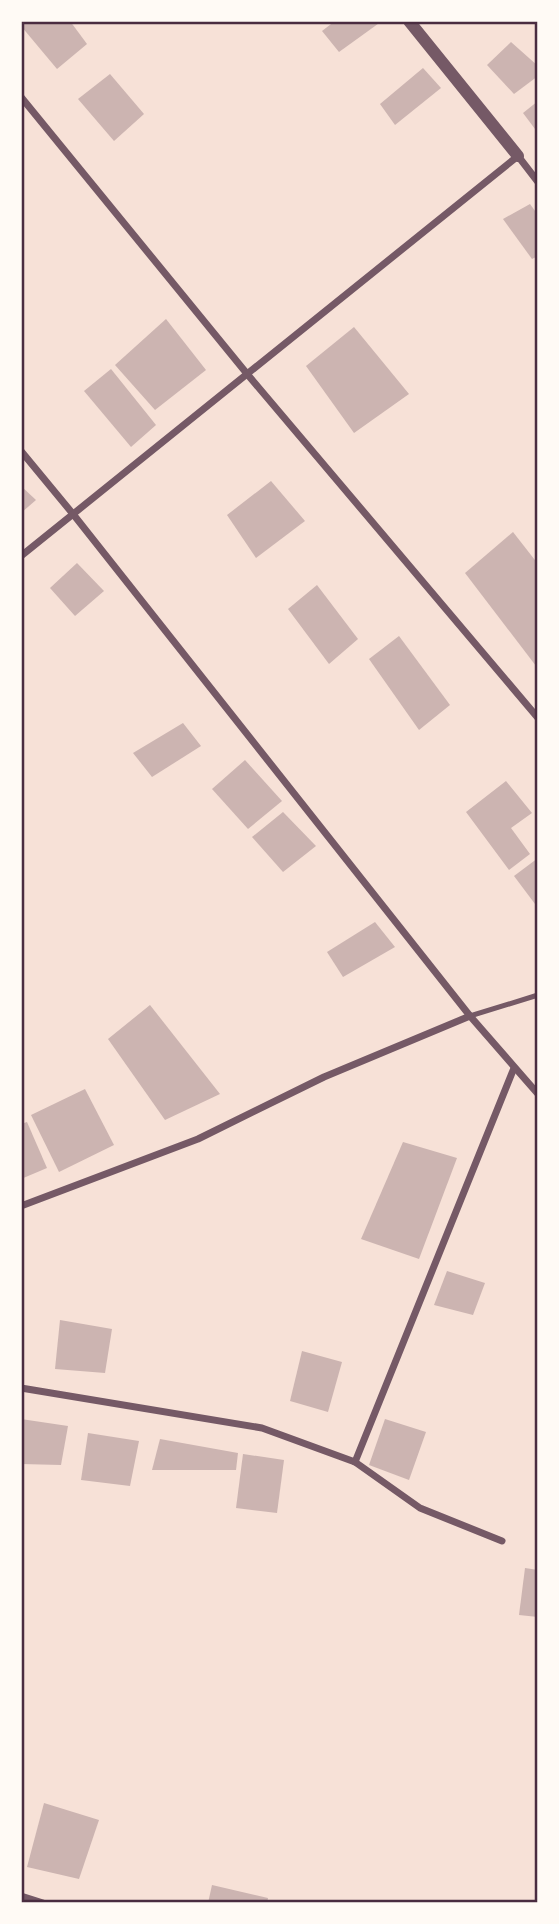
<svg xmlns="http://www.w3.org/2000/svg" width="559" height="1924" viewBox="0 0 559 1924" font-family="'Work Sans',sans-serif">
	<style>
		.building { fill: #ccb4b1 }
		.lines { fill: none; stroke-linecap: round; stroke-linejoin: round }
		.service { stroke: #755966; stroke-width: 5 }
		.minor { stroke: #755966; stroke-width: 7 }
		.tertiary { stroke: #755966; stroke-width: 12 }
		.neatline { fill: none; stroke: #4a2c40; stroke-width: 2.5 }
	</style>
	<rect width="100%" height="100%" fill="#f7e1d7"/>
	<g class="building">
		<path d="M21,21H70L87,44L57,69L21,26Z"/>
		<path d="M335,21H382L339,52L322,31Z"/>
		<path d="M511,42L538,66V76L514,94L487,65Z"/>
		<path d="M423,68L441,88L395,125L380,104Z"/>
		<path d="M110,74L144,114L114,141L78,99Z"/>
		<path d="M538,101V133L523,113Z"/>
		<path d="M530,204L538,215V256L532,259L503,219Z"/>
		<path d="M166,319L206,370L155,410L115,365Z"/>
		<path d="M354,327L409,394L354,433L306,366Z"/>
		<path d="M111,369L156,425L131,447L84,391Z"/>
		<path d="M271,481L305,521L256,558L227,515Z"/>
		<path d="M21,486L36,500L21,513Z"/>
		<path d="M513,532L538,564V664L536,666L465,573Z"/>
		<path d="M77,563L104,591L75,616L50,588Z"/>
		<path d="M317,585L358,639L329,664L288,609Z"/>
		<path d="M399,636L450,705L419,730L369,659Z"/>
		<path d="M183,723L201,746L152,777L133,753Z"/>
		<path d="M245,760L282,801L248,829L212,789Z"/>
		<path d="M506,781L532,813L511,828L530,854L509,870L466,812Z"/>
		<path d="M283,812L316,846L283,872L252,837Z"/>
		<path d="M538,858V908L514,876Z"/>
		<path d="M375,922L395,947L343,977L327,952Z"/>
		<path d="M150,1005L220,1094L165,1120L108,1039Z"/>
		<path d="M85,1089L114,1145L59,1172L31,1115Z"/>
		<path d="M27,1122L47,1168L21,1179V1124Z"/>
		<path d="M403,1142L457,1158L419,1259L361,1239Z"/>
		<path d="M447,1271L485,1283L473,1315L434,1305Z"/>
		<path d="M60,1320L112,1329L105,1373L55,1369Z"/>
		<path d="M302,1351L342,1362L328,1412L290,1401Z"/>
		<path d="M21,1419L68,1426L61,1465L21,1464Z"/>
		<path d="M385,1419L426,1432L409,1480L369,1465Z"/>
		<path d="M88,1433L139,1441L130,1486L81,1480Z"/>
		<path d="M160,1439L238,1453L236,1470H152Z"/>
		<path d="M243,1454L284,1460L277,1513L236,1508Z"/>
		<path d="M525,1568L538,1570V1617L519,1615Z"/>
		<path d="M44,1803L99,1820L79,1879L27,1867Z"/>
		<path d="M212,1885L268,1898L267,1903H208Z"/>
	</g>
	<g class="lines">
		<path class="service" d="M470,1016L538,995"/>
		<g class="minor">
			<path d="M21,97L248,375L538,718"/>
			<path d="M21,451L73,514L470,1016L538,1094"/>
			<path d="M21,556L518,156L538,182"/>
			<path d="M21,1206L198,1139L324,1077L470,1016"/>
			<path d="M21,1388L262,1428L355,1462L420,1508L502,1541"/>
			<path d="M355,1462L514,1068"/>
			<path d="M21,1896L43,1903"/>
		</g>
		<path class="tertiary" d="M409,21L518,156"/>
	</g>
	<rect width="559" height="1924" fill="none" stroke="#fffaf5" stroke-width="46"/>
	<rect x="23" y="23" width="513" height="1878" class="neatline"/>
</svg>
